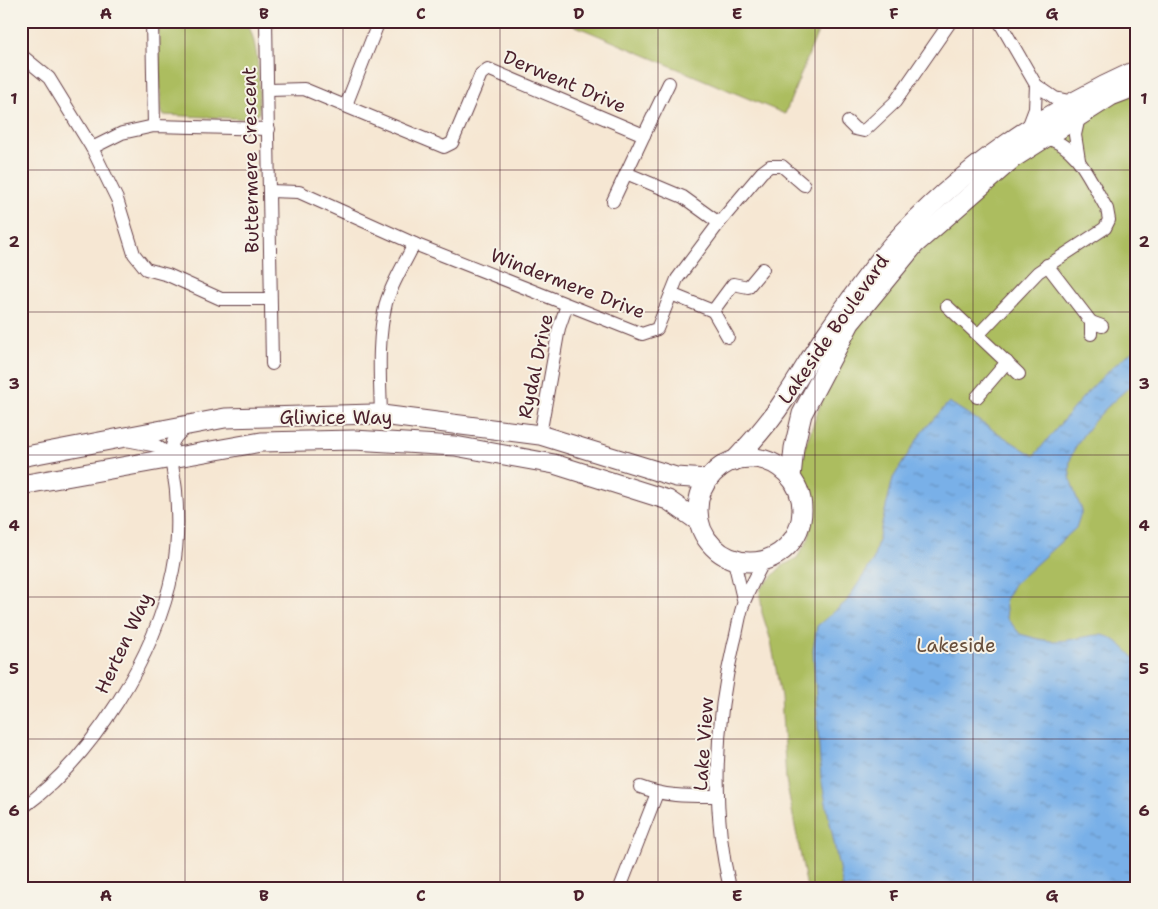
<svg xmlns="http://www.w3.org/2000/svg" width="1158" height="909" viewBox="0 0 1158 909" font-family="'Shantell Sans',sans-serif">
	<style>
		.park { fill: #acbd5f; stroke: #7b6e45 }
		.water { fill: url(#water-ripples); stroke: #62688a }
		.lines { fill: none; stroke-linecap: round; stroke-linejoin: round }
		.street-casing { stroke: #643d44; stroke-width: 14 }
		.secondary-casing { stroke: #643d44; stroke-width: 21 }
		.street { stroke: #fff; stroke-width: 12 }
		.secondary { stroke: #fff; stroke-width: 19 }
		.grid { fill: none; stroke: #4a1f2b; stroke-width: 1; stroke-opacity: 0.55 }
		.labels { text-anchor: middle; stroke-width: 4; stroke-linejoin: round; paint-order: stroke }
		.street-label { font-size: 19px; fill: #4a1f2b; stroke: #f7f3e8 }
		.park-label { font-size: 19px; fill: #674e3b; stroke: #f7f3e8 }
		.neatline { fill: none; stroke: #4a1f2b; stroke-width: 2 }
		.grid-label { font-size: 16px; text-anchor: middle; font-weight: bold; fill: #4a1f2b }
	</style>
	<defs>
		<pattern id="water-ripples" width="26" height="14" patternUnits="userSpaceOnUse" patternTransform="scale(1.25)"><rect width="26" height="14" fill="#79b0e8"/><path d="M2 4q2-2 4 0t4 0M15 11q2-2 4 0t4 0" fill="none" stroke="#658fbc"/></pattern>
	</defs>
	<rect width="100%" height="100%" fill="#f7f3e8"/>
	<filter id="ink" filterUnits="userSpaceOnUse"><feTurbulence type="fractalNoise" baseFrequency=".02" numOctaves="2"/><feDisplacementMap in="SourceGraphic" scale="10" xChannelSelector="R" yChannelSelector="G"/><feConvolveMatrix kernelMatrix="1 2 1 2 8 2 1 2 1" color-interpolation-filters="sRGB"/></filter>
	<filter id="wash" filterUnits="userSpaceOnUse"><feTurbulence type="fractalNoise" baseFrequency=".0096" numOctaves="4" result="noise"/><feDisplacementMap in="SourceGraphic" scale="20" xChannelSelector="R" yChannelSelector="G"/><feGaussianBlur stdDeviation="1.12" result="paint"/><feColorMatrix in="noise" values="0 0 0 0 0 0 0 0 0 0 0 0 0 0 0 0 0 1.4 0 .05"/><feComposite in="paint" operator="in"/></filter>
	<g filter="url(#wash)">
		<rect width="100%" height="100%" fill="#f6e7d3"/>
		<g class="park">
			<path d="M158,21H247C260,51 259,81 259,113L251,119L163,115L161,109Z"/>
			<path d="M564,21H822L785,114Z"/>
			<path d="M1137,86V888H807L786,780L781,697L771,641L762,613L760,589L781,567L797,558L809,538L811,512L798,466L850,323L1005,165Z"/>
		</g>
		<path class="water" d="M1137,348V381C1115,398 1077,433 1070,461C1067,476 1076,497 1082,510L1076,528L1014,584L1005,600L1007,618L1020,634C1031,637 1044,641 1054,641C1098,640 1100,620 1135,659L1137,888H843L821,778L813,650L817,626L846,602L873,561L893,478L922,432L949,402L1034,456C1065,419 1096,376 1137,348Z"/>
	</g>
	<g filter="url(#ink)">
		<g class="lines">
			<defs>
				<g id="street">
					<path d="M152,21L154,126"/>
					<path d="M266,21L272,364"/>
					<path d="M999,21L1036,85"/>
					<path d="M21,55L49,78L92,148L117,199L134,254L146,269L168,275L221,299H270"/>
					<path d="M269,90L304,89L444,147L452,143L481,74L488,69L644,135L613,201"/>
					<path d="M346,105L379,21"/>
					<path d="M1079,117L1075,135L1079,160"/>
					<path d="M848,122L855,129L864,131L895,102L951,21"/>
					<path d="M1027,130L1035,109L1036,85L1055,98L1074,102"/>
					<path d="M644,135L669,83"/>
					<path d="M92,148L122,133L154,126L269,129"/>
					<path d="M626,173L683,197L719,223"/>
					<path d="M269,191L299,192L417,245L642,334L657,329L677,279L719,223L762,172L770,166H782L804,185"/>
					<path d="M1047,265L1091,322"/>
					<path d="M671,294L713,311L733,284L748,287L763,269"/>
					<path d="M947,306L1019,374"/>
					<path d="M713,311L728,337"/>
					<path d="M1091,334V322L1102,326"/>
					<path d="M978,335L1038,272L1105,228L1109,220L1107,209C1091,183 1078,144 1045,138"/>
					<path d="M977,397L1007,362"/>
					<path d="M381,415C380,377 377,340 386,303C392,283 405,263 414,244"/>
					<path d="M540,435L559,328L567,305"/>
					<path d="M126,440L157,446L172,457"/>
					<path d="M734,561L744,603"/>
					<path d="M640,787C666,797 691,796 718,796"/>
					<path d="M21,809C92,758 156,656 173,570C178,546 178,516 176,491C175,477 168,456 173,442C176,435 183,430 189,426"/>
					<path d="M620,888L657,793"/>
					<path d="M730,888C711,809 715,721 734,643C738,629 739,615 744,602C750,588 757,574 764,561"/>
				</g>
				<g id="secondary">
					<path d="M21,457L225,418L374,414L540,435L676,477L708,479"/>
					<circle cx="750" cy="510" r="52"/>
					<path d="M734,461C752,442 770,422 784,400C800,377 813,352 829,330C849,301 870,271 892,245C959,170 1046,111 1137,70"/>
					<path d="M791,477L794,448L802,414L850,323L915,244L1012,159L1111,96L1137,86"/>
					<path d="M21,485L261,442L354,440L455,446L554,464L668,500L698,521"/>
				</g>
			</defs>
			<use href="#street" class="street-casing"/>
			<use href="#secondary" class="secondary-casing"/>
			<use href="#street" class="street"/>
			<use href="#secondary" class="secondary"/>
		</g>
	</g>
	<path class="grid" d="M185,21V888M343,21V888M500,21V888M658,21V888M815,21V888M973,21V888M21,170H1137M21,312H1137M21,455H1137M21,597H1137M21,739H1137"/>
	<g class="labels">
		<g class="street-label">
			<text transform="translate(565 81) rotate(23)" y="7">Derwent Drive</text>
			<text transform="translate(250 160) rotate(-91)" y="7">Buttermere Crescent</text>
			<text transform="translate(568 283) rotate(21)" y="7">Windermere Drive</text>
			<text transform="translate(833 329) rotate(-55)" y="7">Lakeside Boulevard</text>
			<text transform="translate(535 366) rotate(-78)" y="7">Rydal Drive</text>
			<text x="336" y="424">Gliwice Way</text>
			<text transform="translate(123 643) rotate(-65)" y="7">Herten Way</text>
			<text transform="translate(703 744) rotate(-86)" y="7">Lake View</text>
		</g>
		<g class="park-label">
			<text x="956" y="652">Lakeside</text>
		</g>
	</g>
	<rect width="1158" height="909" fill="none" stroke="#f7f3e8" stroke-width="55"/>
	<rect x="28" y="28" width="1102" height="854" class="neatline"/>
	<g class="grid-label">
		<text x="106" y="19">A</text>
		<text x="264" y="19">B</text>
		<text x="421" y="19">C</text>
		<text x="579" y="19">D</text>
		<text x="737" y="19">E</text>
		<text x="894" y="19">F</text>
		<text x="1052" y="19">G</text>
		<text x="14" y="104">1</text>
		<text x="1144" y="104">1</text>
		<text x="14" y="247">2</text>
		<text x="1144" y="247">2</text>
		<text x="14" y="389">3</text>
		<text x="1144" y="389">3</text>
		<text x="14" y="531">4</text>
		<text x="1144" y="531">4</text>
		<text x="14" y="674">5</text>
		<text x="1144" y="674">5</text>
		<text x="14" y="816">6</text>
		<text x="1144" y="816">6</text>
		<text x="106" y="901">A</text>
		<text x="264" y="901">B</text>
		<text x="421" y="901">C</text>
		<text x="579" y="901">D</text>
		<text x="737" y="901">E</text>
		<text x="894" y="901">F</text>
		<text x="1052" y="901">G</text>
	</g>
</svg>
